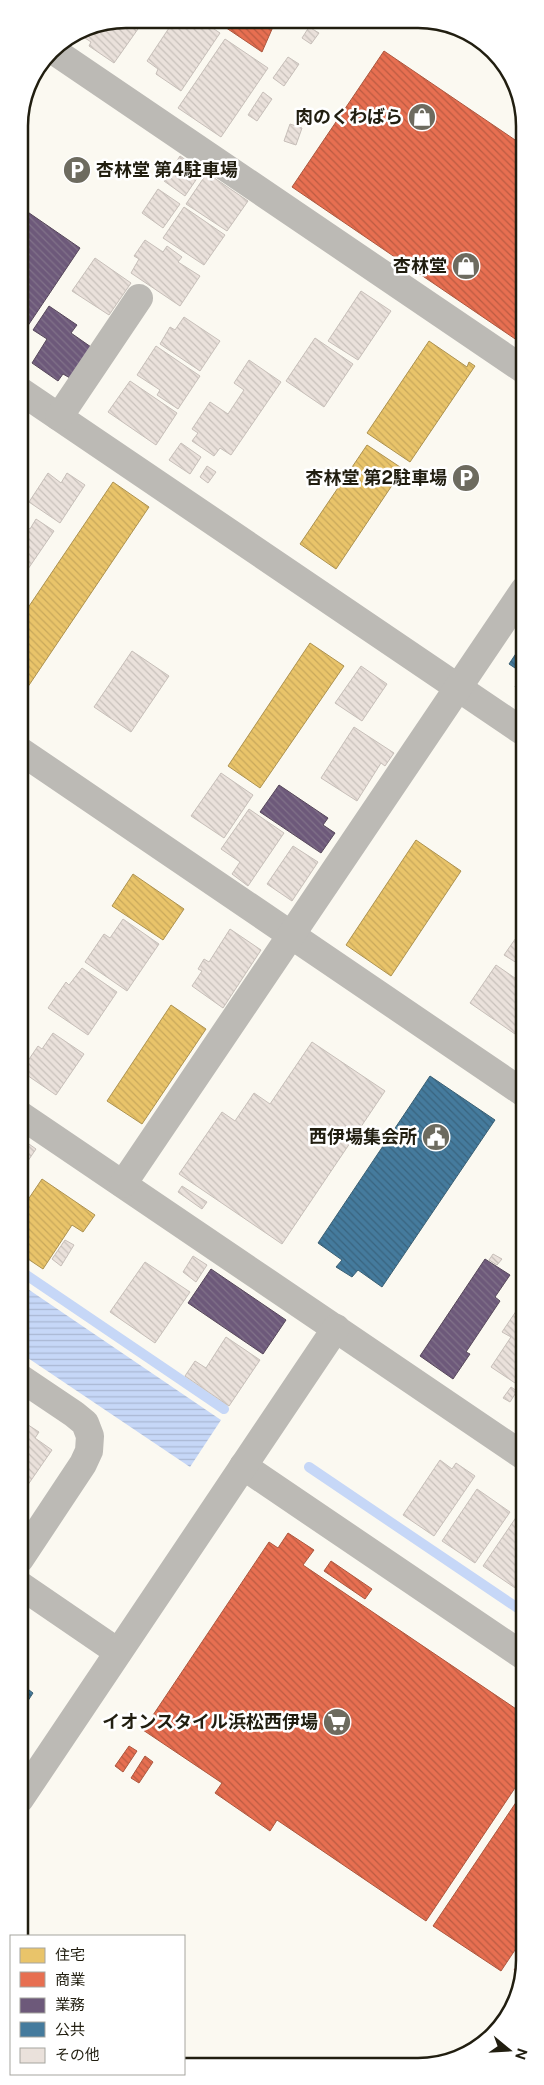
<svg xmlns="http://www.w3.org/2000/svg" width="544" height="2085" viewBox="0 0 544 2085" font-family="'Public Sans','Noto Sans JP',sans-serif">
	<style>
		.water { fill: url(#water-rules) }
		.homes { fill: url(#homes-back-hatch); stroke: #ad924f }
		.shops { fill: url(#shops-back-hatch); stroke: #ac573e }
		.offices { fill: url(#offices-back-hatch); stroke: #56475a }
		.public { fill: url(#public-back-hatch); stroke: #3a5f73 }
		.lines { fill: none; stroke-linecap: round; stroke-linejoin: round }
		.stream { stroke: #c6d7f7; stroke-width: 10 }
		.building { fill: url(#building-back-hatch); stroke: #c7bfb9 }
		.minor { stroke: #bcbab5; stroke-width: 28 }
		.labels { text-anchor: middle; stroke-width: 5; stroke-linejoin: round; paint-order: stroke }
		.poi-label { font-size: 18px; font-weight: bold; fill: #211e10; stroke: #fff; text-anchor: end }
		.rim { fill: none; stroke: #211e10; stroke-width: 2.5 }
	</style>
	<defs>
		<pattern id="water-rules" width="6" height="5" patternUnits="userSpaceOnUse" patternTransform="scale(1.25)"><rect width="6" height="5" fill="#c6d7f7"/><path d="M0 2.5h6" fill="none" stroke="#aab8d3"/></pattern>
		<pattern id="homes-back-hatch" width="6" height="6" patternUnits="userSpaceOnUse" patternTransform="scale(1.25)"><rect width="6" height="6" fill="#e9c46a"/><path d="M-1 5l2 2M0 0l6 6M5-1l2 2" fill="none" stroke="#c8a85b"/></pattern>
		<pattern id="shops-back-hatch" width="6" height="6" patternUnits="userSpaceOnUse" patternTransform="scale(1.25)"><rect width="6" height="6" fill="#e76f51"/><path d="M-1 5l2 2M0 0l6 6M5-1l2 2" fill="none" stroke="#bb5b42"/></pattern>
		<pattern id="offices-back-hatch" width="6" height="6" patternUnits="userSpaceOnUse" patternTransform="scale(1.25)"><rect width="6" height="6" fill="#6d597a"/><path d="M-1 5l2 2M0 0l6 6M5-1l2 2" fill="none" stroke="#817289"/></pattern>
		<pattern id="public-back-hatch" width="6" height="6" patternUnits="userSpaceOnUse" patternTransform="scale(1.25)"><rect width="6" height="6" fill="#457b9d"/><path d="M-1 5l2 2M0 0l6 6M5-1l2 2" fill="none" stroke="#39647f"/></pattern>
		<pattern id="building-back-hatch" width="6" height="6" patternUnits="userSpaceOnUse" patternTransform="scale(1.25)"><rect width="6" height="6" fill="#eae1db"/><path d="M-1 5l2 2M0 0l6 6M5-1l2 2" fill="none" stroke="#c8c1bb"/></pattern>
	</defs>
	<rect width="100%" height="100%" fill="#fbf9f1"/>
	<path class="water" d="M19,1283L221,1420L190,1467L19,1352Z"/>
	<g class="homes">
		<path d="M429,341L467,367L469,362L475,366L410,462L367,433Z"/>
		<path d="M367,445L403,469L336,569L300,544Z"/>
		<path d="M113,482L149,507L19,700V621Z"/>
		<path d="M310,643L344,666L260,788L228,766Z"/>
		<path d="M416,840L461,871L391,976L346,945Z"/>
		<path d="M133,874L184,909L163,940L112,906Z"/>
		<path d="M171,1005L206,1029L142,1124L107,1101Z"/>
		<path d="M42,1179L95,1215L83,1232L72,1225L43,1269L19,1253V1205L23,1207Z"/>
	</g>
	<g class="shops">
		<path d="M213,19L275,20H276L262,52Z"/>
		<path d="M384,51L524,146V345L292,187Z"/>
		<path d="M288,1533L314,1550L303,1565L525,1715V1773L426,1921L277,1820L270,1831L215,1793L222,1783L143,1730L269,1542L278,1548Z"/>
		<path d="M331,1561L372,1589L365,1599L324,1571Z"/>
		<path d="M129,1746L137,1751L123,1772L115,1766Z"/>
		<path d="M145,1756L153,1762L139,1783L131,1778Z"/>
		<path d="M525,1789V1935L501,1971L433,1926Z"/>
		<path d="M525,1954V1966L522,1975L514,1970Z"/>
	</g>
	<g class="offices">
		<path d="M19,206L80,248L19,339Z"/>
		<path d="M49,306L77,325L71,333L91,347L70,378L63,374L58,381L32,363L47,339L33,330Z"/>
		<path d="M279,785L328,818L323,825L335,833L321,853L260,812Z"/>
		<path d="M485,1259L510,1275L495,1297L500,1301L466,1352L470,1354L453,1379L420,1356Z"/>
		<path d="M211,1269L286,1320L263,1354L188,1303Z"/>
	</g>
	<g class="public">
		<path d="M525,640V693L515,687L524,674L509,664Z"/>
		<path d="M430,1076L495,1120L382,1287L358,1270L352,1277L336,1267L342,1260L318,1243Z"/>
		<path d="M20,1683L33,1693L20,1713Z"/>
	</g>
	<g class="lines">
		<g class="stream">
			<path d="M19,1270L224,1409"/>
			<path d="M309,1467L525,1613"/>
		</g>
	</g>
	<g class="building">
		<path d="M125,19H145L114,63L89,46L91,42L85,38L92,27L91,26Z"/>
		<path d="M175,19H199L220,33L181,91L156,74L158,69L147,61Z"/>
		<path d="M309,27L319,33L311,44L302,38Z"/>
		<path d="M225,39L268,68L221,137L178,108Z"/>
		<path d="M288,57L299,64L284,86L273,78Z"/>
		<path d="M263,92L272,99L257,121L248,115Z"/>
		<path d="M290,124L302,128L296,145L284,141Z"/>
		<path d="M180,156L202,171L185,196L164,181Z"/>
		<path d="M207,173L248,201L227,231L186,204Z"/>
		<path d="M158,189L180,204L163,228L142,213Z"/>
		<path d="M184,207L225,235L204,265L163,238Z"/>
		<path d="M145,240L163,252L167,246L182,257L178,262L200,276L180,306L131,273L139,259L134,256Z"/>
		<path d="M95,258L131,283L109,315L72,291Z"/>
		<path d="M361,291L391,311L358,360L328,341Z"/>
		<path d="M184,317L220,341L200,371L160,344L170,327L175,330Z"/>
		<path d="M315,338L353,364L324,407L286,381Z"/>
		<path d="M156,346L200,376L178,409L157,395L160,390L137,375Z"/>
		<path d="M249,360L281,382L231,455L220,448L214,456L192,441L198,433L192,429L210,402L228,414L244,390L234,383Z"/>
		<path d="M130,381L177,413L156,445L108,412Z"/>
		<path d="M181,443L201,457L190,474L169,460Z"/>
		<path d="M207,466L216,472L208,483L200,477Z"/>
		<path d="M48,473L61,483L67,473L85,485L60,523L29,502Z"/>
		<path d="M36,519L54,531L28,569L19,563V521L30,529Z"/>
		<path d="M132,651L169,676L131,732L94,707Z"/>
		<path d="M361,666L387,684L362,721L335,703Z"/>
		<path d="M354,727L394,753L385,766L381,763L357,801L321,778Z"/>
		<path d="M221,773L253,795L224,838L191,816Z"/>
		<path d="M249,809L284,833L248,886L232,874L240,862L221,849Z"/>
		<path d="M293,846L318,862L292,901L267,884Z"/>
		<path d="M123,919L159,944L127,991L85,962L104,934L110,938Z"/>
		<path d="M525,925V968L504,955Z"/>
		<path d="M230,929L261,950L223,1008L192,986L202,971L198,969L204,959L209,962Z"/>
		<path d="M496,965L525,985V1020L515,1034L470,1003Z"/>
		<path d="M82,968L117,992L88,1035L48,1008L66,982L69,985Z"/>
		<path d="M53,1033L84,1054L56,1095L21,1071L38,1046L42,1049Z"/>
		<path d="M312,1042L385,1091L282,1244L179,1174L222,1112L235,1121L254,1093L270,1104Z"/>
		<path d="M19,1137L36,1149L19,1174Z"/>
		<path d="M182,1186L207,1202L202,1209L178,1192Z"/>
		<path d="M65,1240L74,1245L61,1266L52,1259Z"/>
		<path d="M493,1254L502,1259L497,1265L489,1260Z"/>
		<path d="M193,1256L207,1265L196,1282L183,1272Z"/>
		<path d="M145,1262L190,1292L155,1343L110,1312Z"/>
		<path d="M525,1298V1382L521,1387L491,1367L511,1337L502,1332Z"/>
		<path d="M226,1337L260,1360L229,1406L185,1376L195,1361L206,1368Z"/>
		<path d="M511,1387L517,1391L510,1402L503,1398Z"/>
		<path d="M19,1419L39,1432L35,1438L52,1450L25,1489L20,1485Z"/>
		<path d="M440,1460L452,1469L456,1463L475,1476L434,1536L403,1515Z"/>
		<path d="M477,1489L510,1512L475,1563L442,1541Z"/>
		<path d="M519,1513L525,1518V1579L518,1590L483,1566Z"/>
	</g>
	<g class="lines">
		<g class="minor">
			<path d="M51,49L524,370"/>
			<path d="M19,390L525,733"/>
			<path d="M59,417L139,298"/>
			<path d="M19,750L525,1094"/>
			<path d="M19,1114L525,1457"/>
			<path d="M123,1184L524,590"/>
			<path d="M19,1377L74,1414L85,1423L90,1436L89,1451L83,1464L20,1559"/>
			<path d="M243,1466L525,1657"/>
			<path d="M20,1585L118,1652"/>
			<path d="M20,1799L336,1328"/>
		</g>
	</g>
	<defs>
		<symbol id="shop-disc" viewBox="-11 -11 22 22"><circle r="9.5" fill="#6d6b5f" stroke="#fff"/><path d="M-5-2.5h2.3a2.7 3.5 0 0 1 5.4 0H5L5.5 6h-11ZM-1.5-2.5h3a1.5 2.3 0 0 0-3 0Z" fill="#fff"/></symbol>
		<symbol id="parking-disc" viewBox="-11 -11 22 22"><circle r="9.5" fill="#6d6b5f" stroke="#fff"/><path d="M-3.5-5.5H1a3.5 3.5 0 0 1 0 7H-1V5.5H-3.5ZM-1-3.4V-.6H.8a1.4 1.4 0 0 0 0-2.8Z" fill="#fff"/></symbol>
		<symbol id="civic-disc" viewBox="-11 -11 22 22"><circle r="9.5" fill="#6d6b5f" stroke="#fff"/><path d="M-.6-6.5H3V-4.5H.6V-3L4-1V1h2V6H-6V1h2V-1L-.6-3ZM-1.2 2.5V6h2.4V2.5Z" fill="#fff"/></symbol>
		<symbol id="supermarket-disc" viewBox="-11 -11 22 22"><circle r="9.5" fill="#6d6b5f" stroke="#fff"/><path d="M-6-5.5h2.5l.6 2H6L4.5 2H-2.5L-4.4-4H-6ZM-1.5 3.2a1.3 1.3 0 1 0 .1 0ZM3 3.2a1.3 1.3 0 1 0 .1 0Z" fill="#fff"/></symbol>
	</defs>
	<g fill-rule="evenodd">
		<use href="#shop-disc" x="406" y="101" width="32" height="32"/>
		<use href="#parking-disc" x="61" y="154" width="32" height="32"/>
		<use href="#shop-disc" x="450" y="250" width="32" height="32"/>
		<use href="#parking-disc" x="450" y="462" width="32" height="32"/>
		<use href="#civic-disc" x="420" y="1121" width="32" height="32"/>
		<use href="#supermarket-disc" x="321" y="1706" width="32" height="32"/>
	</g>
	<g class="labels">
		<g class="poi-label">
			<text x="403" y="123">肉のくわばら</text>
			<text x="96" y="176" text-anchor="start">杏林堂 第4駐車場</text>
			<text x="447" y="272">杏林堂</text>
			<text x="447" y="484">杏林堂 第2駐車場</text>
			<text x="417" y="1143">西伊場集会所</text>
			<text x="318" y="1728">イオンスタイル浜松西伊場</text>
		</g>
	</g>
	<path d="M0 0H544V2085H0ZM126 28H418A98 98 0 0 1 516 126V1960A98 98 0 0 1 418 2058H126A98 98 0 0 1 28 1960V126A98 98 0 0 1 126 28Z" fill="#fff" fill-rule="evenodd"/>
	<path class="rim" d="M126 28H418A98 98 0 0 1 516 126V1960A98 98 0 0 1 418 2058H126A98 98 0 0 1 28 1960V126A98 98 0 0 1 126 28Z"/>
	<rect x="10" y="1935" width="175" height="140" fill="#ffffff" stroke="#a6a59f"/>
	<rect x="20" y="1948" width="25" height="15" fill="#e9c46a" stroke="#a6a59f"/>
	<text x="55" y="1960" font-size="15" fill="#211e10">住宅</text>
	<rect x="20" y="1972" width="25" height="15" fill="#e76f51" stroke="#a6a59f"/>
	<text x="55" y="1985" font-size="15" fill="#211e10">商業</text>
	<rect x="20" y="1998" width="25" height="15" fill="#6d597a" stroke="#a6a59f"/>
	<text x="55" y="2010" font-size="15" fill="#211e10">業務</text>
	<rect x="20" y="2022" width="25" height="15" fill="#457b9d" stroke="#a6a59f"/>
	<text x="55" y="2035" font-size="15" fill="#211e10">公共</text>
	<rect x="20" y="2048" width="25" height="15" fill="#eae1db" stroke="#a6a59f"/>
	<text x="55" y="2060" font-size="15" fill="#211e10">その他</text>
	<g transform="translate(509 2050) rotate(108)" stroke="#ffffff" stroke-width="4" paint-order="stroke">
	<path d="M0-4L9 19L0 12L-9 19Z" fill="#211e10"/>
	<text y="-8" font-size="14" font-weight="bold" text-anchor="middle" fill="#211e10">N</text>
	</g>
</svg>
